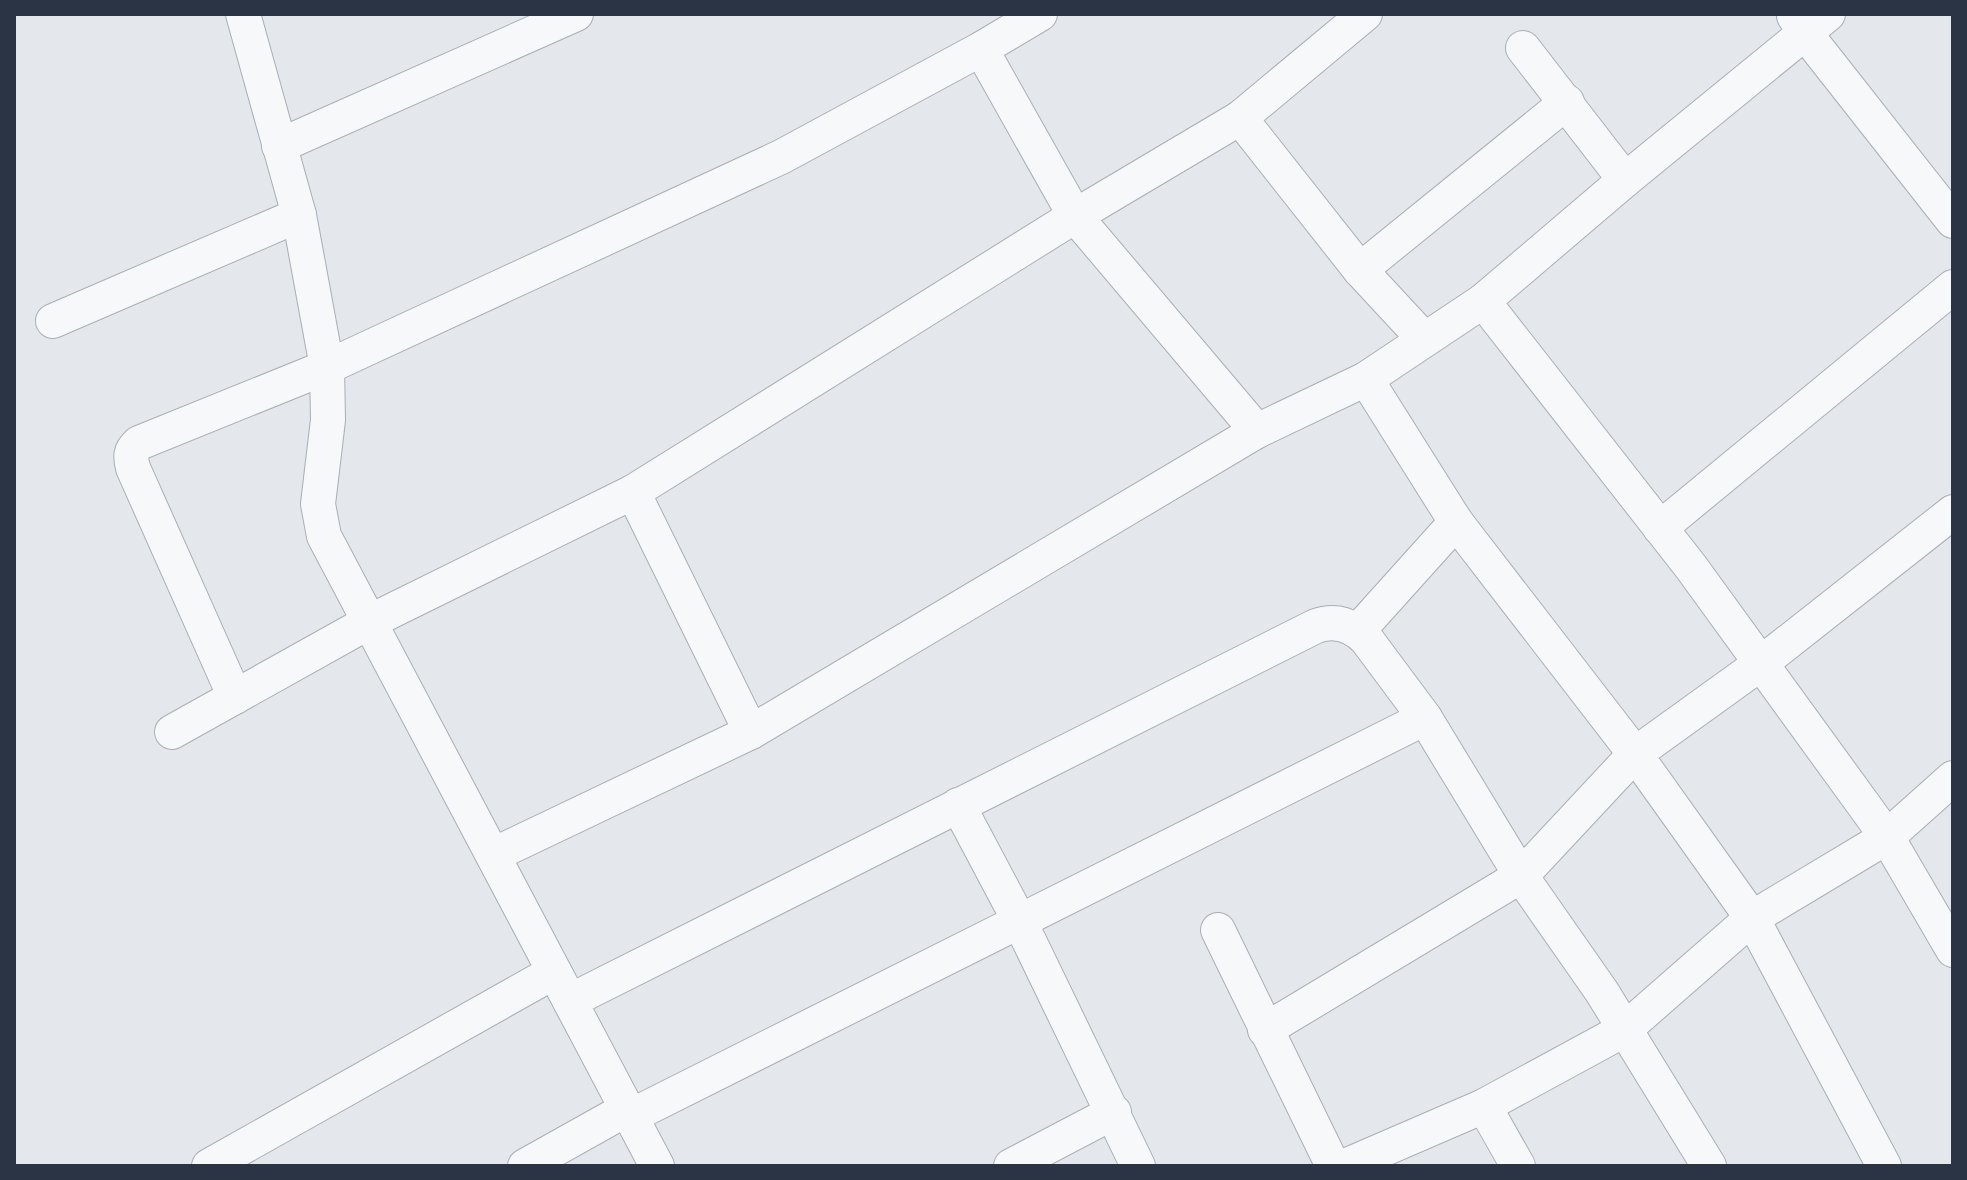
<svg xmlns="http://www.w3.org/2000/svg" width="1967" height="1180" viewBox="0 0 1967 1180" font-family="'Roboto Condensed',sans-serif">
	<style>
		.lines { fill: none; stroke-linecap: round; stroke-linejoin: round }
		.minor-casing { stroke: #a9aeb7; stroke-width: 36 }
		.minor { stroke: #f7f8fa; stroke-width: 34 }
	</style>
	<rect width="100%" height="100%" fill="#e4e7ec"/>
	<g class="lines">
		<defs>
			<g id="minor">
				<path d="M243,14L299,215L327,367L328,420L318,504L324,536L657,1166"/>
				<path d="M1794,16L1805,33L1953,221"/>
				<path d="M1523,48L1625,180"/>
				<path d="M981,49L1075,216L1257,431"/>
				<path d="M1240,118L1360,270L1424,339"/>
				<path d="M279,146L576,14"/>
				<path d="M1360,270L1567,102"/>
				<path d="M1483,301L1691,567L1887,837L1953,950"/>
				<path d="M53,321L299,215"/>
				<path d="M1366,379L1456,522L1635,754L1752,918L1884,1166"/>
				<path d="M1660,528L1953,287"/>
				<path d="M1358,631L1456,522"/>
				<path d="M235,697L133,468C130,456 130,451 139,443L327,367L781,157L981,49L1040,14"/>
				<path d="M172,732L369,622L633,492"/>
				<path d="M751,732L633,492L1075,216L1240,118L1365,14"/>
				<path d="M958,805L1019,920L1138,1166"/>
				<path d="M493,855L751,732L1257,431L1366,379L1483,301L1625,180L1828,14"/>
				<path d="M1218,930L1333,1166"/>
				<path d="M570,1001L1316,626C1336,619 1353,625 1367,640L1425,718L1521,876L1602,992L1709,1166"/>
				<path d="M1265,1030L1521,876L1635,754L1760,664L1953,512"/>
				<path d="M1484,1106L1518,1166"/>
				<path d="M631,1116L1425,718"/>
				<path d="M209,1166L554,972"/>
				<path d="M525,1166L627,1109"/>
				<path d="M1011,1166L1114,1112"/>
				<path d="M1345,1166L1484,1106L1624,1030L1752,918L1887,837L1953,778"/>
			</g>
		</defs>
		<use href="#minor" class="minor-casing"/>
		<use href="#minor" class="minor"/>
	</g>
	<rect width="1967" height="1180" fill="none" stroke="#2b3445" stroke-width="32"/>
</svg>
